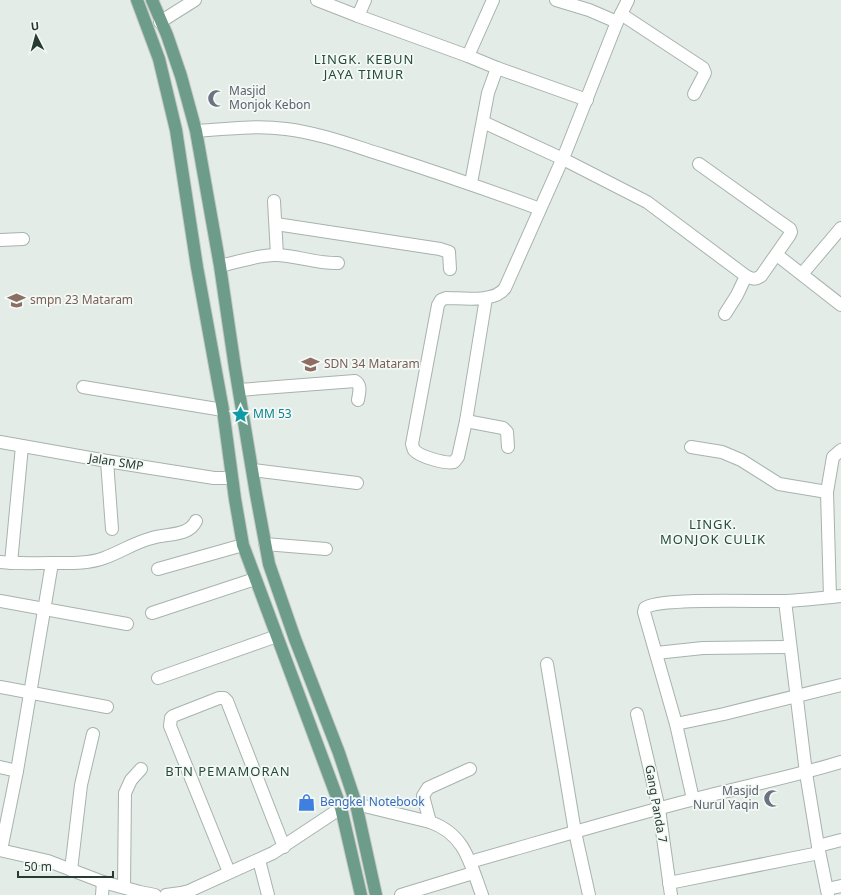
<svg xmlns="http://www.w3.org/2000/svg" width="841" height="895" viewBox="0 0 841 895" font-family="'Noto Sans',sans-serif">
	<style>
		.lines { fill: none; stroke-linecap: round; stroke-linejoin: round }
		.minor-casing { stroke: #a7b3ad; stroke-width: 14 }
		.major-casing { stroke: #c2c8c6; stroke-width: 14 }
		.minor { stroke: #fff; stroke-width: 12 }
		.major { stroke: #6e9c8a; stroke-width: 12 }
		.labels { text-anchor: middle; stroke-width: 3.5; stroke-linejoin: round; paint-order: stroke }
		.worship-label { font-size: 12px; fill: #5b616d; stroke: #f4f9f6; text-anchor: start }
		.education-label { font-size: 12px; fill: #785e54; stroke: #f4f9f6; text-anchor: start }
		.culture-label { font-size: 12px; fill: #0d838f; stroke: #f4f9f6; text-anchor: start }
		.street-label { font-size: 12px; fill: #263b32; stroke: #f4f9f6 }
		.shop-label { font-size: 12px; fill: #366cbe; stroke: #f4f9f6; text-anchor: start }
		.neighbourhood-label { font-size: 13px; letter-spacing: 1px; fill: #244b3c; stroke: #f4f9f6 }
	</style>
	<rect width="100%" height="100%" fill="#e4ece7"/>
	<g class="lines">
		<defs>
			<g id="minor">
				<path d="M317,0L358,16L365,0"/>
				<path d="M556,0L589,10L617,22"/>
				<path d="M621,14L703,68L705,73L694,94"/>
				<path d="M358,16L468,56"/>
				<path d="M160,22L195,0"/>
				<path d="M497,68L587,100"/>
				<path d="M483,122L563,159L647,202L746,276C752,279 755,280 761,276L789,236L791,232L790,229L699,164"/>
				<path d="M196,131C226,129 256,125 286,129C319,133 351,145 383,155C436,172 488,190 540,209"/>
				<path d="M471,183L488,93L497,68L468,56L493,0"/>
				<path d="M274,201L277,255"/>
				<path d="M276,224L440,249L449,252L450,269"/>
				<path d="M0,240L23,239"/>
				<path d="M777,255L841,305"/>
				<path d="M220,266C238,262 257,255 275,255C296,255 316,264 338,263"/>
				<path d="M802,274L841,228"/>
				<path d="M486,298L466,421L458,457L454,462C446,464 420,457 414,450C413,448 413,447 412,444L438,305L441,300L446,298C462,298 495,303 505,288L566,151L617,22L628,0"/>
				<path d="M725,314L737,295L746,276"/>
				<path d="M83,387L223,410"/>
				<path d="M239,390L355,381C362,385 359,393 358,400"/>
				<path d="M466,421L503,428L507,432L508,447"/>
				<path d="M0,442L107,461L214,478H232"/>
				<path d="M691,447L722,452L741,460L779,484L827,492"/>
				<path d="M107,461L112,529"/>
				<path d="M253,470L357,483"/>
				<path d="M265,544L326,549"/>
				<path d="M0,562C18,564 35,563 52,563C69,563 88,564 104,558C121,552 135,542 152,538C167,533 188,537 196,521"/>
				<path d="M11,563L22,446"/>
				<path d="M158,569L243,545"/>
				<path d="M830,597L827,492L833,457L841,450"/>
				<path d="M0,601L127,624"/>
				<path d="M785,601L806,773L818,846L828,895"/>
				<path d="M152,613L255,579"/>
				<path d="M656,653L703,648L790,647"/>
				<path d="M547,664L575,832L589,895"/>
				<path d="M158,678L277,636"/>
				<path d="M0,687L107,707"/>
				<path d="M637,714L659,809L671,895"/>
				<path d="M676,724L724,714L841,685"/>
				<path d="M0,767L17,771"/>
				<path d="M693,799L676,724L644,612L645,608C659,597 762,602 786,601C804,600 823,598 841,596"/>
				<path d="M356,804L430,822C465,834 470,863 482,895"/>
				<path d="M430,822L423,796L428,788L470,769"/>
				<path d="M818,846L841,840"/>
				<path d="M0,850L48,861L103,882L140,892L155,895"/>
				<path d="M1,850L17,771L52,563"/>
				<path d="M259,860L268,895"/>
				<path d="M470,862C544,841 617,819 691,800C741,787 792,777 841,762"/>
				<path d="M71,870L81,785L93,734"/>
				<path d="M229,872L170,726L171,718L173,716L219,698H224L227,701L284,847"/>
				<path d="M669,883L819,853"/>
				<path d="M124,887L125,793L131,780L141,769"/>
				<path d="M827,889L841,886"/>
				<path d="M102,895L103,882"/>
				<path d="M166,895L181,893L189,891L273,853L341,808"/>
				<path d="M401,895L473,873"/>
			</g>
			<g id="major">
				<path d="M137,0L159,59L176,130L197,267L223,410L235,499L243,545L341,808L361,895"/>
				<path d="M152,0L167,35L181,76L196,131L220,266L235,368L256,494L269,564L295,639L339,753L356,804L376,895"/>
			</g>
		</defs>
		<use href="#minor" class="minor-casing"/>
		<use href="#major" class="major-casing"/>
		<use href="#minor" class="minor"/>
		<use href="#major" class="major"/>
	</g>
	<defs>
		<symbol id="mosque-bare" viewBox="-9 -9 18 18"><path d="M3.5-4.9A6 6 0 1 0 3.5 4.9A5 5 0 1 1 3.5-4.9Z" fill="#6b7280" stroke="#f4f9f6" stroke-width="2.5" paint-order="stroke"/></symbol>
		<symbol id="school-bare" viewBox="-9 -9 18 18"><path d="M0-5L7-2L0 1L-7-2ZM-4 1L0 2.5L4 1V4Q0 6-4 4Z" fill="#8d6e63" stroke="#f4f9f6" stroke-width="2.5" paint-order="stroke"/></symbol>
		<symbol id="sight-bare" viewBox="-9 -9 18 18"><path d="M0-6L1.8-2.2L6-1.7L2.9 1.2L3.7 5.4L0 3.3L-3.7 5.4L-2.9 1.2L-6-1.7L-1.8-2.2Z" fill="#0f9aa8" stroke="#f4f9f6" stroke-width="2.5" paint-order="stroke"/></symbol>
		<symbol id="shop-bare" viewBox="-9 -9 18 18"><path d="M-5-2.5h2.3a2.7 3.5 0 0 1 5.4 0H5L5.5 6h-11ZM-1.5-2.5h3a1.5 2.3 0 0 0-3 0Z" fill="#3f7fe0" stroke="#f4f9f6" stroke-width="2.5" paint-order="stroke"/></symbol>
	</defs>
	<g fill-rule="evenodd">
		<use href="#mosque-bare" x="204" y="86" width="25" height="25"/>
		<use href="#school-bare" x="4" y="288" width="25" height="25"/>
		<use href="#school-bare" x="298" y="352" width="25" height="25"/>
		<use href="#sight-bare" x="228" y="402" width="25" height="25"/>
		<use href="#mosque-bare" x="760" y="786" width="25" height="25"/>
		<use href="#shop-bare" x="294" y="790" width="25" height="25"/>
	</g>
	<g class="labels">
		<g class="worship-label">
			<text x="229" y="95">Masjid<tspan x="229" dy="14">Monjok Kebon</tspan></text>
			<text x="759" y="795" text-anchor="end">Masjid<tspan x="759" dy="14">Nurul Yaqin</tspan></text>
		</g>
		<g class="education-label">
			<text x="30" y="304">smpn 23 Mataram</text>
			<text x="324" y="368">SDN 34 Mataram</text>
		</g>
		<g class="culture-label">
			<text x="253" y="418">MM 53</text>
		</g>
		<g class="street-label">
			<text transform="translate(116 462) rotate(9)" y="4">Jalan SMP</text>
			<text transform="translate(656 804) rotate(80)" y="4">Gang Panda 7</text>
		</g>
		<g class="shop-label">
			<text x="320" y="806">Bengkel Notebook</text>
		</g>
		<g class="neighbourhood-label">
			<text x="364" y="64">LINGK. KEBUN<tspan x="364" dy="15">JAYA TIMUR</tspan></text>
			<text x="713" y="529">LINGK.<tspan x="713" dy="15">MONJOK CULIK</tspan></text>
			<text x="228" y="776">BTN PEMAMORAN</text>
		</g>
	</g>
	<g transform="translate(36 36) rotate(354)" stroke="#f4f9f6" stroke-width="3" paint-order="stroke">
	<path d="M0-3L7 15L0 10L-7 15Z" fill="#263b32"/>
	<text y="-6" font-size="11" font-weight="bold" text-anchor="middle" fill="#263b32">U</text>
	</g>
	<path d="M18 871v6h95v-6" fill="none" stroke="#263b32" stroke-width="2"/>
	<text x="24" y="871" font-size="12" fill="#263b32" stroke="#f4f9f6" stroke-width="3" paint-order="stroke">50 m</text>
</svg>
